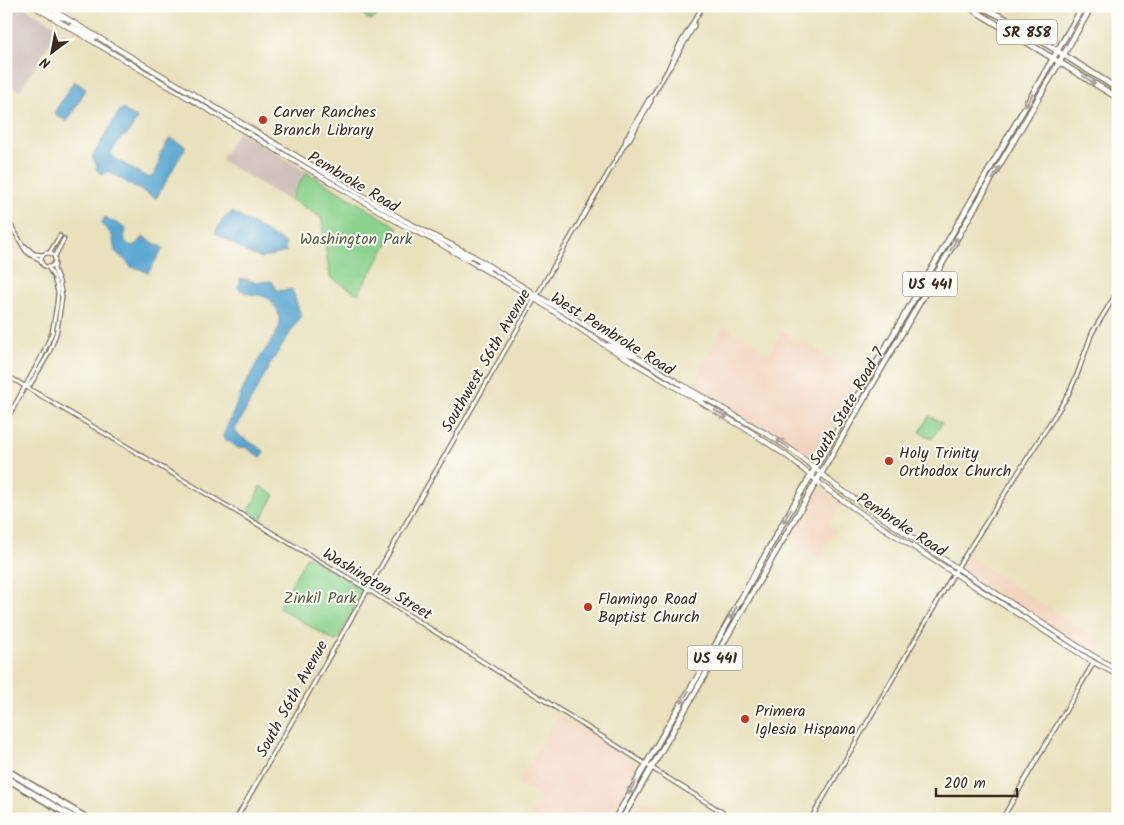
<svg xmlns="http://www.w3.org/2000/svg" width="1124" height="825" viewBox="0 0 1124 825" font-family="Kalam,sans-serif">
	<style>
		.built { fill: #f2d4be }
		.industrial { fill: #cfc0ba }
		.green { fill: #8bd38e; stroke: #637e56 }
		.water { fill: #58a7d2; stroke: #4a6878 }
		.lines { fill: none; stroke-linecap: round; stroke-linejoin: round }
		.tertiary-casing { stroke: #786a55; stroke-width: 5.5 }
		.secondary-casing { stroke: #786a55; stroke-width: 6 }
		.primary-casing { stroke: #786a55; stroke-width: 7 }
		.trunk-casing { stroke: #786a55; stroke-width: 8 }
		.tertiary { stroke: #fff; stroke-width: 3 }
		.secondary { stroke: #fff; stroke-width: 4 }
		.primary { stroke: #fff; stroke-width: 4.5 }
		.trunk { stroke: #fff; stroke-width: 5 }
		.oneway { stroke: #a79f9a }
		.poi-dot { fill: #c8321e; stroke: #fdfcf7; stroke-width: 2 }
		.labels { text-anchor: middle; stroke-width: 4; stroke-linejoin: round; paint-order: stroke }
		.shield { fill: #fdfcf7; stroke: #75695f; stroke-width: 1 }
		.shield-label { font-size: 15px; font-weight: bold; fill: #3b2a1e }
		.poi-label { font-size: 16px; fill: #3b2a1e; stroke: #fdfcf7; text-anchor: start }
		.street-label { font-size: 16px; fill: #3b2a1e; stroke: #fdfcf7 }
		.park-label { font-size: 16px; fill: #535d40; stroke: #fdfcf7 }
	</style>
	<rect width="100%" height="100%" fill="#fdfcf7"/>
	<filter id="ink" filterUnits="userSpaceOnUse"><feTurbulence type="fractalNoise" baseFrequency=".02" numOctaves="2"/><feDisplacementMap in="SourceGraphic" scale="10" xChannelSelector="R" yChannelSelector="G"/><feConvolveMatrix kernelMatrix="1 2 1 2 8 2 1 2 1" color-interpolation-filters="sRGB"/></filter>
	<filter id="wash" filterUnits="userSpaceOnUse"><feTurbulence type="fractalNoise" baseFrequency=".0096" numOctaves="4" result="noise"/><feDisplacementMap in="SourceGraphic" scale="20" xChannelSelector="R" yChannelSelector="G"/><feGaussianBlur stdDeviation="1.12" result="paint"/><feColorMatrix in="noise" values="0 0 0 0 0 0 0 0 0 0 0 0 0 0 0 0 0 1.4 0 .05"/><feComposite in="paint" operator="in"/></filter>
	<g filter="url(#wash)">
		<rect width="100%" height="100%" fill="#e8e1bc"/>
		<g class="built">
			<path d="M724,326L769,353L782,331L864,377L814,459L780,437L691,385Z"/>
			<path d="M6,379L21,388L6,414Z"/>
			<path d="M820,491L824,492L842,504L828,524L836,530L820,559L791,541L790,538L817,492Z"/>
			<path d="M967,555L1101,642L1094,653L959,568Z"/>
			<path d="M558,714L636,763L637,769L625,788L623,797L610,819H529L541,797L518,784Z"/>
			<path d="M641,798L674,819H629Z"/>
		</g>
		<g class="industrial">
			<path d="M6,6H23L59,28L20,91L6,83Z"/>
			<path d="M239,131L305,171L288,200L221,160Z"/>
		</g>
		<g class="green">
			<path d="M361,6H394L392,10L377,16L372,20L365,17Z"/>
			<path d="M306,172L398,227L358,294L330,277L321,217L290,199Z"/>
			<path d="M929,416L942,423L932,439L920,432Z"/>
			<path d="M260,486L275,495L259,523L249,517L247,514L254,502Z"/>
			<path d="M309,556L362,589L363,591L338,639L335,641L279,608V606L306,558Z"/>
		</g>
		<g class="water">
			<path d="M74,81L86,89L67,122L54,113Z"/>
			<path d="M122,109L137,118L136,121L127,135L122,137L118,142L111,153L114,158L148,178L153,176L158,167L160,154L170,138L185,146V148L157,197L155,198L129,184L109,171L103,175L96,169L97,166L92,157L120,110Z"/>
			<path d="M232,212L285,243L286,252L261,258L246,252L215,233L222,220Z"/>
			<path d="M105,217L125,228L126,230L124,238C130,251 137,246 143,237L163,248L148,273L140,269L131,267L126,261L115,251L112,235L101,224Z"/>
			<path d="M240,278L255,282L272,281L277,291L292,289L301,316L271,363L235,430L238,435L263,450L264,452L262,456L260,457L245,447L238,448L229,441L224,439L223,436L244,387L258,361L277,332L280,324L278,311L270,299L263,296L250,294L240,290L238,287L240,283Z"/>
		</g>
	</g>
	<g filter="url(#ink)">
		<g class="lines">
			<defs>
				<g id="tertiary">
					<path d="M669,67L680,44L703,6"/>
					<path d="M625,144L626,139L649,99L651,98L669,68L671,66L694,26V22"/>
					<path d="M6,217L26,251L31,255L41,260"/>
					<path d="M25,246L34,254L43,255"/>
					<path d="M50,252L60,236"/>
					<circle cx="48" cy="260" r="7"/>
					<path d="M55,256L64,239"/>
					<path d="M6,375L367,589L733,819"/>
					<path d="M26,387L30,385L49,353L56,334L58,324L62,297L59,281L54,269L55,264"/>
					<path d="M6,421L42,356L52,333L57,304L58,292L54,277L48,267"/>
					<path d="M236,819L537,295L610,170L625,144L629,140L651,101V98"/>
					<path d="M811,819L957,568L1068,395L1077,375L1092,333L1118,291"/>
					<path d="M1002,819L1094,662"/>
				</g>
				<g id="secondary">
					<path d="M33,6L403,225L437,242L535,299L606,346L751,432L787,456L828,490L868,518L1093,662L1118,675"/>
					<path d="M46,6L405,221L473,256L679,383L772,437L796,453L837,487L957,568L1090,654L1118,670"/>
					<path d="M44,11C53,13 55,18 65,18"/>
					<path d="M69,27L72,26L73,27L94,38"/>
					<path d="M452,250C460,250 465,259 473,256"/>
					<path d="M477,266L480,264L488,269"/>
					<path d="M608,345C616,347 623,354 631,355"/>
					<path d="M679,389L684,390L702,399"/>
				</g>
				<g id="primary">
					<path d="M967,6L1118,98"/>
					<path d="M980,6L1008,20L1118,89"/>
					<path d="M615,819L669,724L701,671L779,530L977,191L1083,6"/>
					<path d="M622,819L913,314L1092,6"/>
				</g>
				<g id="trunk">
					<path d="M6,770L88,819"/>
					<path d="M6,778L76,819"/>
				</g>
			</defs>
			<use href="#tertiary" class="tertiary-casing"/>
			<use href="#secondary" class="secondary-casing"/>
			<use href="#primary" class="primary-casing"/>
			<use href="#trunk" class="trunk-casing"/>
			<use href="#tertiary" class="tertiary"/>
			<use href="#secondary" class="secondary"/>
			<use href="#primary" class="primary"/>
			<use href="#trunk" class="trunk"/>
		</g>
		<defs><path id="oneway-shaft" d="M-6 0H5M1.5-3L5.5 0L1.5 3" fill="none" stroke-width="1.6" stroke-linecap="round" stroke-linejoin="round" transform="scale(1.25)"/></defs>
		<g class="oneway">
			<use href="#oneway-shaft" transform="translate(1089 80) rotate(32)"/>
			<use href="#oneway-shaft" transform="translate(1029 100) rotate(120)"/>
			<use href="#oneway-shaft" transform="translate(996 173) rotate(-59)"/>
			<use href="#oneway-shaft" transform="translate(954 244) rotate(-60)"/>
			<use href="#oneway-shaft" transform="translate(721 414) rotate(31)"/>
			<use href="#oneway-shaft" transform="translate(783 444) rotate(-145)"/>
			<use href="#oneway-shaft" transform="translate(787 516) rotate(120)"/>
			<use href="#oneway-shaft" transform="translate(733 613) rotate(120)"/>
			<use href="#oneway-shaft" transform="translate(685 697) rotate(121)"/>
			<use href="#oneway-shaft" transform="translate(632 788) rotate(120)"/>
		</g>
	</g>
	<g class="poi-dot">
		<circle cx="263" cy="120" r="5"/>
		<circle cx="889" cy="461" r="5"/>
		<circle cx="588" cy="607" r="5"/>
		<circle cx="745" cy="719" r="5"/>
	</g>
	<g class="labels">
		<g class="shield">
			<rect x="997" y="19.5" width="60" height="25" rx="4"/>
			<rect x="902.5" y="271.5" width="55" height="25" rx="4"/>
			<rect x="687.5" y="645.5" width="55" height="25" rx="4"/>
		</g>
		<g class="shield-label">
			<text x="1027" y="37">SR 858</text>
			<text x="930" y="289">US 441</text>
			<text x="715" y="663">US 441</text>
		</g>
		<g class="poi-label">
			<text x="273" y="117">Carver Ranches<tspan x="273" dy="18">Branch Library</tspan></text>
			<text x="899" y="458">Holy Trinity<tspan x="899" dy="18">Orthodox Church</tspan></text>
			<text x="598" y="604">Flamingo Road<tspan x="598" dy="18">Baptist Church</tspan></text>
			<text x="755" y="716">Primera<tspan x="755" dy="18">Iglesia Hispana</tspan></text>
		</g>
		<g class="street-label">
			<text transform="translate(354 181) rotate(31)" y="6">Pembroke Road</text>
			<text transform="translate(613 333) rotate(32)" y="6">West Pembroke Road</text>
			<text transform="translate(485 360) rotate(-60)" y="6">Southwest 56th Avenue</text>
			<text transform="translate(846 406) rotate(-60)" y="6">South State Road 7</text>
			<text transform="translate(902 524) rotate(33)" y="6">Pembroke Road</text>
			<text transform="translate(378 583) rotate(31)" y="6">Washington Street</text>
			<text transform="translate(291 698) rotate(-61)" y="6">South 56th Avenue</text>
		</g>
		<g class="park-label">
			<text x="356" y="244">Washington Park</text>
			<text x="320" y="603">Zinkil Park</text>
		</g>
	</g>
	<rect width="1124" height="825" fill="none" stroke="#fdfcf7" stroke-width="25"/>
	<g transform="translate(52 52) rotate(212)" stroke="#fdfcf7" stroke-width="4" paint-order="stroke">
	<path d="M0-4L9 19L0 12L-9 19Z" fill="#3b2a1e"/>
	<text y="-8" font-size="14" font-weight="bold" text-anchor="middle" fill="#3b2a1e">N</text>
	</g>
	<path d="M936 788v8h81v-8" fill="none" stroke="#3b2a1e" stroke-width="2.5"/>
	<text x="944" y="788" font-size="15" fill="#3b2a1e" stroke="#fdfcf7" stroke-width="4" paint-order="stroke">200 m</text>
</svg>
